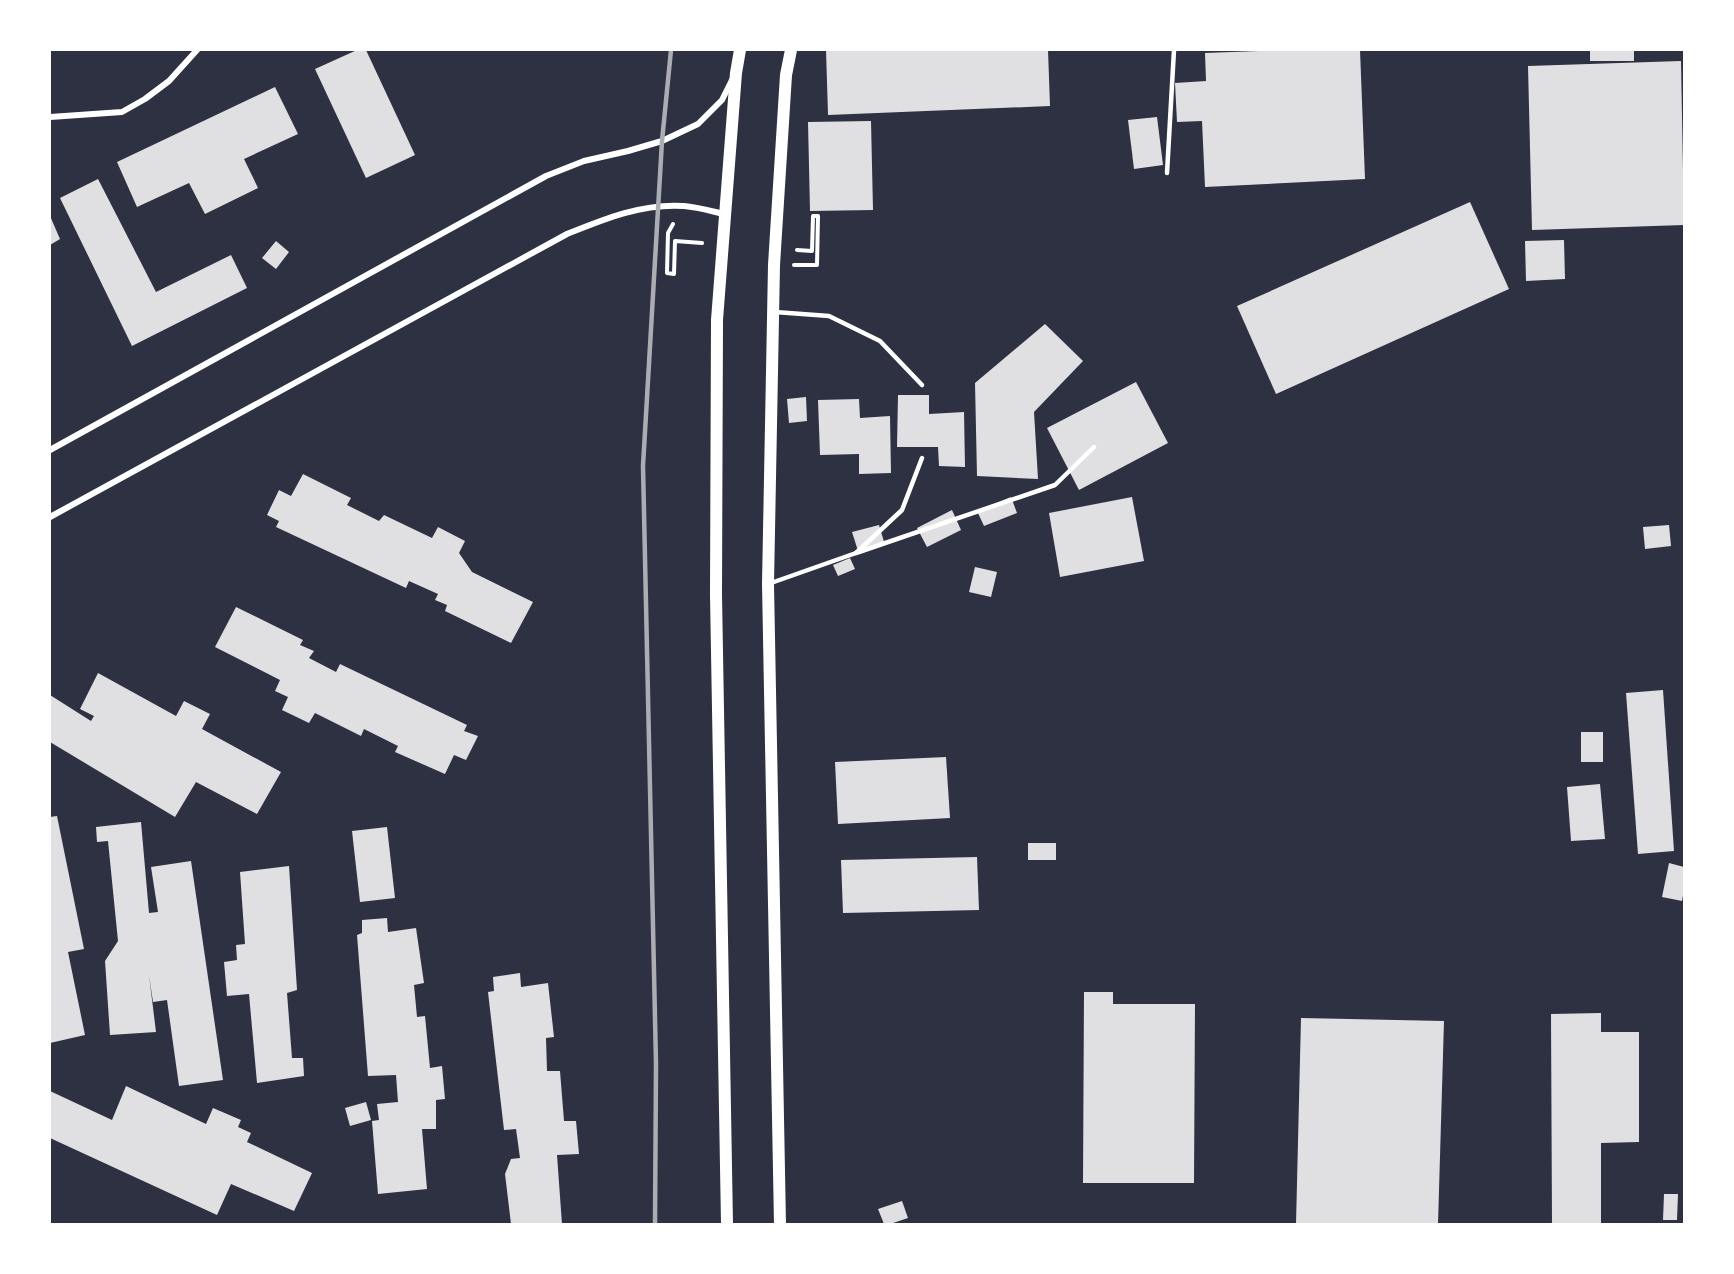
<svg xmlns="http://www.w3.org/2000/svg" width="1734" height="1274" viewBox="0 0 1734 1274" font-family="Poppins,sans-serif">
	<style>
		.building { fill: #e0e0e3 }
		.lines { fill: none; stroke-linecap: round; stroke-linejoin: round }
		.path { stroke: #fff; stroke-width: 4 }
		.service { stroke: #fff; stroke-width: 4.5 }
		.minor { stroke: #fff; stroke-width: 6 }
		.secondary { stroke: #fff; stroke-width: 12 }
		.rail { stroke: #abadb3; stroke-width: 4.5 }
	</style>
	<rect width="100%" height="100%" fill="#2d3142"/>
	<g class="building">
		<path d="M357,50H366L415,155L366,178L315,69Z"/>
		<path d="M826,50H1048L1050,106L828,115Z"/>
		<path d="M1284,50H1360L1365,179L1205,187L1202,121L1177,122L1175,83L1206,81L1205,53Z"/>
		<rect x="1590" y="50" width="44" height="11"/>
		<path d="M1681,61L1684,225L1532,230L1528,66Z"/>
		<path d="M275,87L298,134L244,159L258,188L205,214L189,183L137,207L117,162Z"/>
		<path d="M1157,117L1163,165L1134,169L1128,120Z"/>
		<path d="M871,121L873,210L810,211L808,122Z"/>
		<path d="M98,179L156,292L231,255L247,288L132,346L60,198Z"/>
		<path d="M1470,202L1509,289L1276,394L1237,306Z"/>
		<path d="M50,216L60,239L50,245Z"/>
		<path d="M1564,240L1565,279L1526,281L1525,241Z"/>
		<path d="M276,241L289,252L276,269L262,258Z"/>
		<path d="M1045,324L1083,361L1034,412L1038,479L977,476L975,383Z"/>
		<path d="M1136,382L1168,443L1079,490L1047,428Z"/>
		<path d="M898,395H929V414L964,412L965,467L939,466L938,447H897Z"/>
		<path d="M806,397L807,421L789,423L787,399Z"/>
		<path d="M859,399L860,418L890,416L891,473L859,474V454L820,455L818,400Z"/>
		<path d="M303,474L351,498L347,505L379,521L384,515L432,538L438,527L465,541L459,553L472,572L533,602L511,643L445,611L447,605L435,600L438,594L409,581L406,588L276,527L279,521L267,515L279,490L291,496Z"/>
		<path d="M1011,497L1017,513L984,526L977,511Z"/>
		<path d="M1132,497L1144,561L1060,577L1049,513Z"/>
		<path d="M952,510L961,530L927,547L917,528Z"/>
		<path d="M879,525L885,545L859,554L852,532Z"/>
		<path d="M1669,525L1671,546L1645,549L1643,527Z"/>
		<path d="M850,558L855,569L838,576L833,565Z"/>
		<path d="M975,567L997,572L991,597L969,592Z"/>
		<path d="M236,607L303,640L300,645L314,651L309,658L336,672L340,664L467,725L464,731L478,736L466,760L454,755L445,774L395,752L398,746L364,729L361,736L315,713L309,723L282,710L288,697L275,691L280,680L215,647Z"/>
		<path d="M98,673L176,716L184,701L210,714L202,729L281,772L257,814L196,782L175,817L50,742V695L91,721L94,716L80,709Z"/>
		<path d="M1663,690L1674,851L1638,854L1626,693Z"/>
		<rect x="1581" y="732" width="22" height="30"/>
		<path d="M946,757L950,818L838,824L835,762Z"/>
		<path d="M1600,784L1605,839L1571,841L1567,787Z"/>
		<path d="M57,816L84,949L68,952L85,1035L50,1043V817Z"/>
		<path d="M141,822L149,913L158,912L151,867L191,861L223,1080L179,1086L167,1000L153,1002L149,975L156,1032L110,1035L105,961L118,941L108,841L97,842L96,827Z"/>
		<path d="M387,827L395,898L360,902L352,831Z"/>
		<rect x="1028" y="843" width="28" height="17"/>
		<path d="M977,857L979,910L843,913L841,860Z"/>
		<path d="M1669,863L1684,867V890L1682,901L1662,897Z"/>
		<path d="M289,866L297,990L287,993L292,1058H303L304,1076L257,1083L249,994L227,996L224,962L237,960L236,945L245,944L240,872Z"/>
		<path d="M387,918L388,932L416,928L424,983L414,985L417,1017L425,1016L430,1068L442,1066L445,1099L436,1100V1129H422L427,1189L378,1194L372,1121L379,1120L377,1104L398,1102L396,1075L368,1076L357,935L362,933V920Z"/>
		<path d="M520,973L521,987L548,983L554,1037L546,1038L547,1071H560L564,1121H576L579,1154L557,1155L562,1224H511L505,1174L511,1159L520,1158L516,1129L504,1130L488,992L494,991L493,977Z"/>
		<path d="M1084,992H1113V1004H1195L1194,1183H1083Z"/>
		<path d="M1601,1013V1032H1639V1142L1601,1143V1224H1552L1551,1014Z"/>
		<path d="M1301,1018L1444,1021L1438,1224H1296Z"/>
		<path d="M126,1086L206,1124L213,1108L241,1120L238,1127L251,1133L247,1142L312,1173L294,1211L231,1184L217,1215L50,1138V1091L112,1120Z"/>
		<path d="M366,1102L371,1120L350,1126L345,1108Z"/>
		<path d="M1664,1194H1678L1677,1220H1663Z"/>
		<path d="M902,1201L908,1218L890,1224H884L878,1209Z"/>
	</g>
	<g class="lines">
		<g class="path">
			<path d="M673,224L668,233L667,273L674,274L675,241L702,243"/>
			<path d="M794,265H817L818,216H813L812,251L797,250"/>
		</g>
		<g class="service">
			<path d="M1167,173L1174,50"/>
			<path d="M775,312L829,316L880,341L922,385"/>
			<path d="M856,553L1055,485L1094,447"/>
			<path d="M771,583L856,553L902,510L922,458"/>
		</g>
		<g class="minor">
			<path d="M50,117L122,112L145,99L169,81L197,50"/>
			<path d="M50,450L546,176L584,161L628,151L662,141L698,124L722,100L733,78"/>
			<path d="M50,517L567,234C604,219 643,203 684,206C697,207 711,211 724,214"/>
		</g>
		<g class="secondary">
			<path d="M727,1224L716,595L717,320L736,73L740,50"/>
			<path d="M780,1224L768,584L774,265L786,75L791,50"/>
		</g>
		<path class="rail" d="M655,1224L656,1064L643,466L662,141L671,50"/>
	</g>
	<rect width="1734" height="1274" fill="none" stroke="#ffffff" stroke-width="102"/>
</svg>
